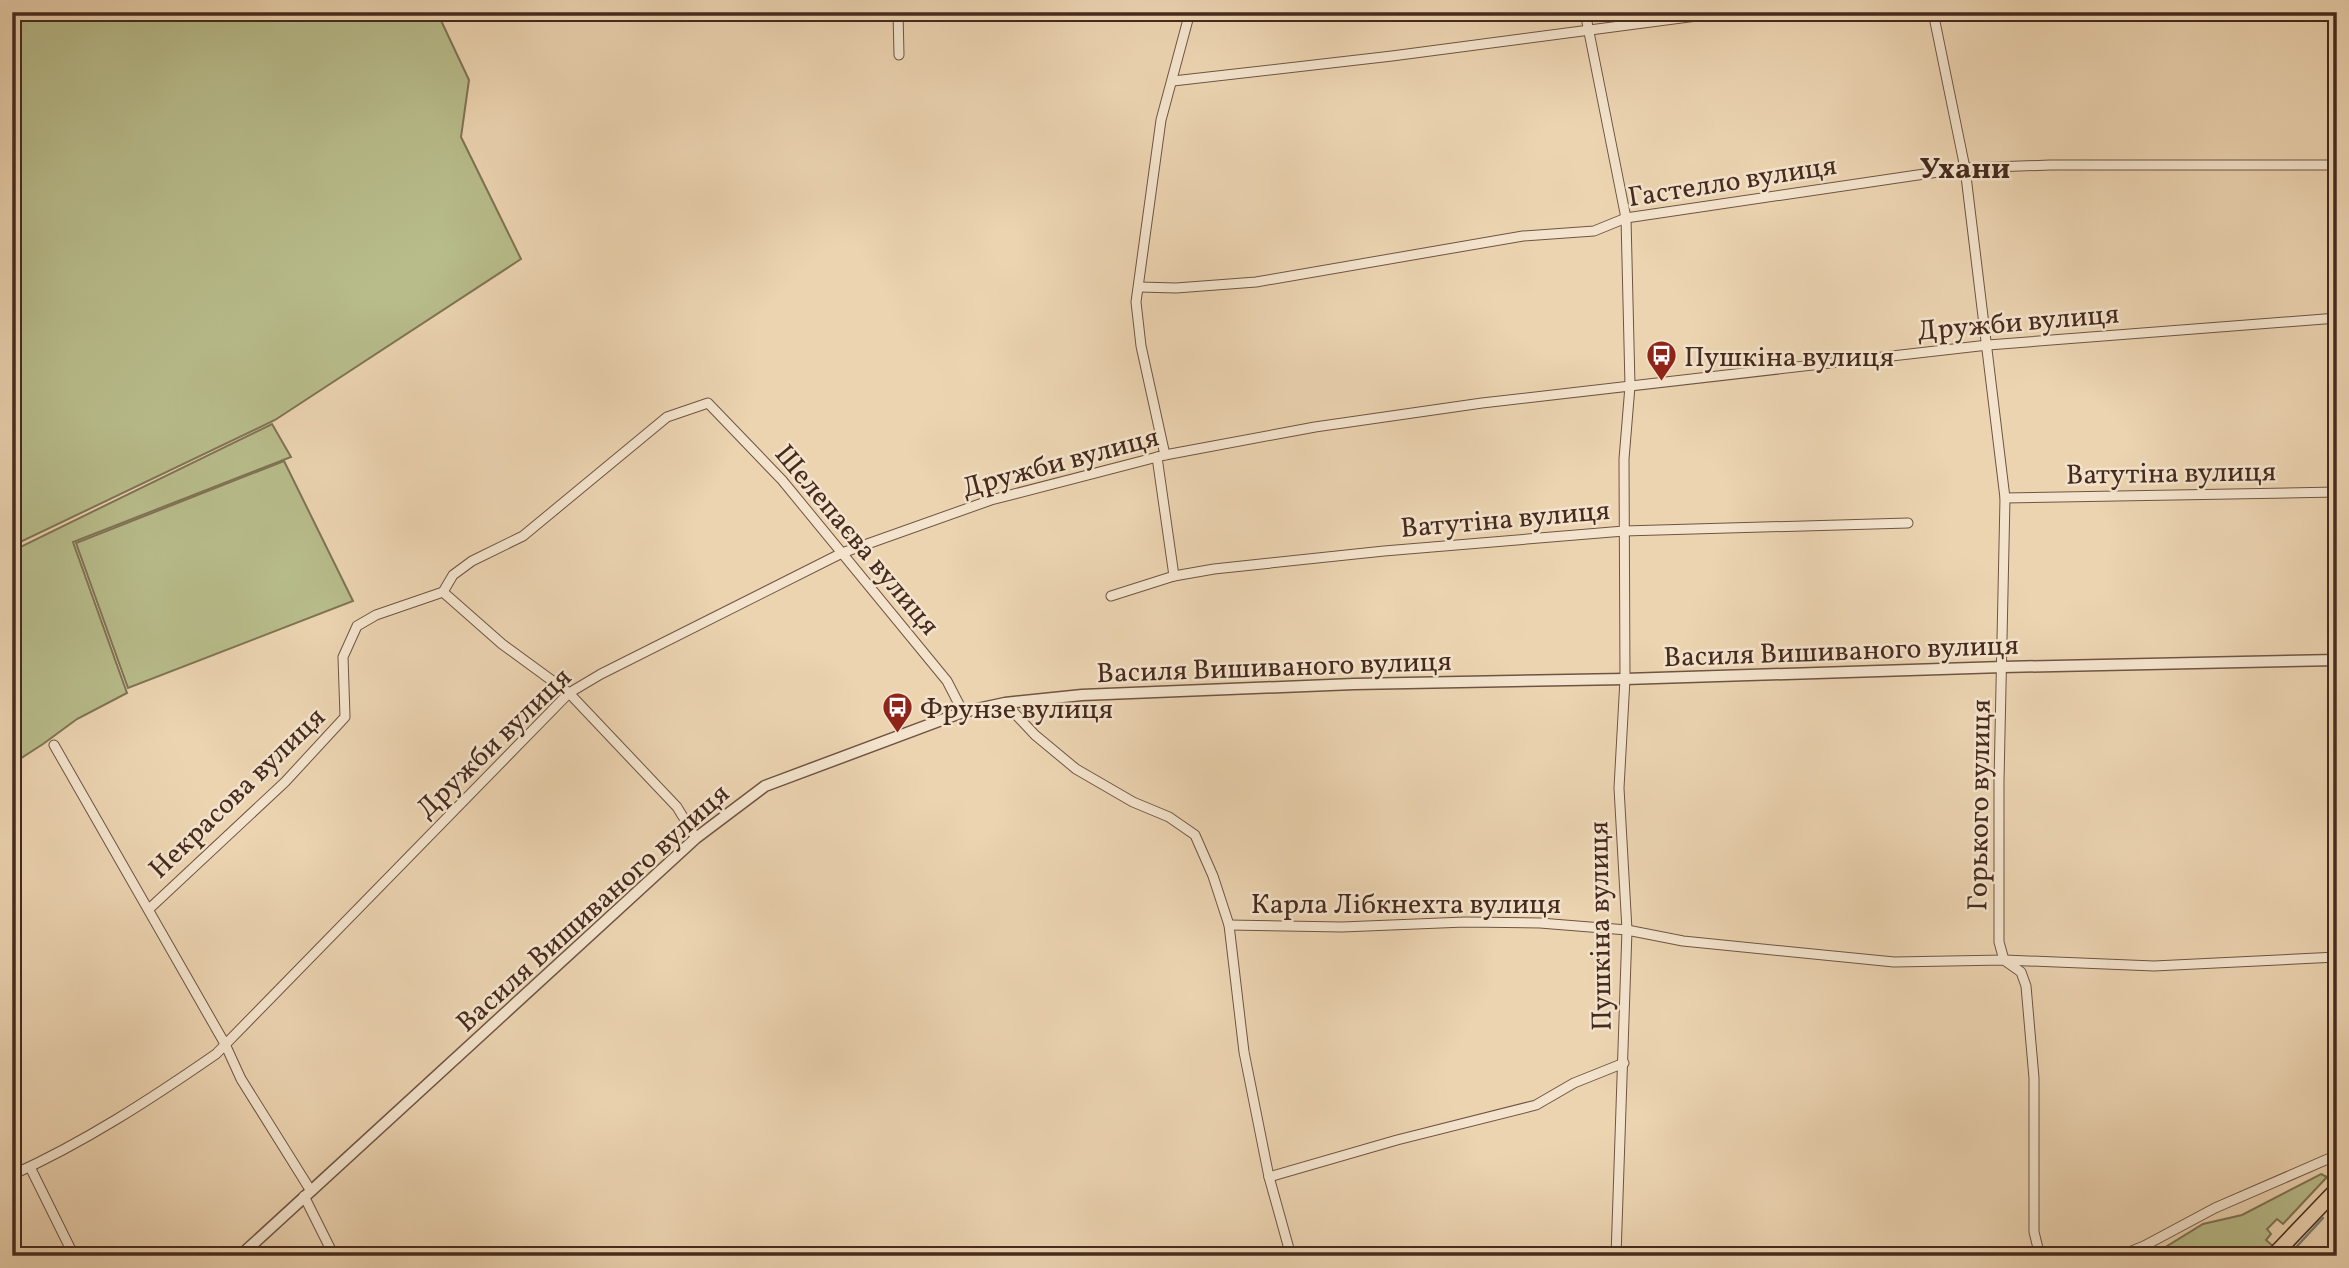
<svg xmlns="http://www.w3.org/2000/svg" width="2349" height="1268" viewBox="0 0 2349 1268" font-family="Vollkorn,serif">
	<style>
		.green { fill: #b8bc8b; stroke: #7f7354; stroke-width: 2 }
		.lines { fill: none; stroke-linecap: round; stroke-linejoin: round }
		.stream { stroke: #787f75; stroke-width: 2.5 }
		.minor-casing { stroke: #705443; stroke-width: 11 }
		.tertiary-casing { stroke: #705443; stroke-width: 13 }
		.primary-casing { stroke: #462a1e; stroke-width: 17 }
		.minor { stroke: #f3e3cc; stroke-width: 9 }
		.tertiary { stroke: #f3e3cc; stroke-width: 10 }
		.primary { stroke: #ecd4b1; stroke-width: 14 }
		.labels { text-anchor: middle; stroke-width: 5; stroke-linejoin: round; paint-order: stroke }
		.street-label { font-size: 28px; fill: #462a1e; stroke: #f3e3cc }
		.poi-label { font-size: 28px; fill: #462a1e; stroke: #f3e3cc; text-anchor: start }
		.neighbourhood-label { font-size: 30px; font-weight: bold; fill: #462a1e; stroke: #f3e3cc }
	</style>
	<rect width="100%" height="100%" fill="#ecd4b1"/>
	<filter id="stains"><feTurbulence type="fractalNoise" baseFrequency=".00286" numOctaves="4"/><feColorMatrix values="0 0 0 0 .2 0 0 0 0 .09 0 0 0 0 .02 0 0 0 .5 -.17"/></filter>
	<radialGradient id="worn" r=".72"><stop offset=".6" stop-color="#630" stop-opacity="0"/><stop offset="1" stop-color="#630" stop-opacity=".3"/></radialGradient>
	<g class="green">
		<path d="M12,12H437L469,80L461,137L521,259L275,420L12,546Z"/>
		<path d="M272,424L291,457L73,542L127,693L77,719L43,744L12,764V551Z"/>
		<path d="M284,461L353,601L128,688L76,543Z"/>
		<path d="M2321,1174L2327,1177L2283,1224L2277,1219L2267,1229L2271,1234L2266,1240L2274,1247L2266,1256H2151L2203,1224L2242,1215Z"/>
	</g>
	<g class="lines">
		<g class="stream">
			<path d="M2332,1210L2337,1205"/>
			<path d="M2288,1256L2323,1218"/>
		</g>
		<defs>
			<g id="minor">
				<path d="M898,12L899,55"/>
				<path d="M1585,12L1626,218L1630,386L1624,459L1625,679L1619,788L1627,930L1616,1256"/>
				<path d="M1933,12L1965,168L2005,498L1999,781V942L2004,960L2021,972L2026,986L2034,1078V1232L2040,1256"/>
				<path d="M1173,81L1392,56L1727,12"/>
				<path d="M1139,287L1176,288L1256,282L1523,236L1594,231L1626,218L1965,168L2050,165H2337"/>
				<path d="M1165,455L1141,346L1136,302L1161,120L1190,12"/>
				<path d="M1157,457L1174,576"/>
				<path d="M2005,498L2337,492"/>
				<path d="M443,592L502,644L569,693L677,807L696,838"/>
				<path d="M1111,596L1174,576L1214,569L1384,551L1624,531L1908,523"/>
				<path d="M1005,703L1035,735L1076,769L1133,802L1169,817L1195,835L1213,876L1229,925L1244,1052L1269,1177L1291,1256"/>
				<path d="M54,745L225,1044L241,1079L311,1191"/>
				<path d="M149,909L285,782L345,717L343,657L357,626L376,615L443,592L453,575L472,561L523,536L667,417L708,403L782,480L947,681L963,712"/>
				<path d="M1229,925L1342,927L1465,922L1540,923L1627,930L1683,941L1894,962L2004,960L2154,966L2337,957"/>
				<path d="M30,1167L74,1256"/>
				<path d="M12,1175C85,1142 151,1099 216,1054L569,693L601,674L842,553L991,500L1165,455L1315,427L1482,403L1988,345L2337,318"/>
				<path d="M1269,1177L1397,1140L1536,1105L1574,1083L1624,1063"/>
				<path d="M304,1196L334,1256"/>
				<path d="M2119,1256L2144,1246L2215,1208L2337,1155"/>
			</g>
			<path id="tertiary" d="M240,1256L696,838L765,786L963,712L1005,703L1082,695L1354,684L1625,679L2003,667L2337,660"/>
			<path id="primary" d="M2273,1256L2337,1189"/>
		</defs>
		<use href="#minor" class="minor-casing"/>
		<use href="#tertiary" class="tertiary-casing"/>
		<use href="#primary" class="primary-casing"/>
		<use href="#minor" class="minor"/>
		<use href="#tertiary" class="tertiary"/>
		<use href="#primary" class="primary"/>
	</g>
	<defs>
		<symbol id="bus-pin" viewBox="-11 -11 22 30"><path d="M0 17L-7.5 6A9.5 9.5 0 1 1 7.5 6Z" fill="#8f2418" stroke="#f3e3cc"/><path d="M-5-6H5V4H4V6H2V4H-2V6H-4V4H-5ZM-3.5-4V0h7V-4ZM-3.5 1.2v1.5H-2V1.2ZM2 1.2v1.5H3.5V1.2Z" fill="#fff"/></symbol>
	</defs>
	<g fill-rule="evenodd">
		<use href="#bus-pin" x="1644" y="338" width="35" height="47"/>
		<use href="#bus-pin" x="880" y="690" width="35" height="47"/>
	</g>
	<g class="labels">
		<g class="street-label">
			<text transform="translate(1732 180) rotate(-9)" y="10">Гастелло вулиця</text>
			<text transform="translate(2018 321) rotate(-5)" y="10">Дружби вулиця</text>
			<text transform="translate(1060 461) rotate(-15)" y="10">Дружби вулиця</text>
			<text transform="translate(2171 472) rotate(-1)" y="10">Ватутіна вулиця</text>
			<text transform="translate(1505 518) rotate(-5)" y="10">Ватутіна вулиця</text>
			<text transform="translate(858 539) rotate(50)" y="10">Шелепаєва вулиця</text>
			<text transform="translate(1841 650) rotate(-2)" y="10">Василя Вишиваного вулиця</text>
			<text transform="translate(1274 666) rotate(-2)" y="10">Василя Вишиваного вулиця</text>
			<text transform="translate(493 742) rotate(-44)" y="10">Дружби вулиця</text>
			<text transform="translate(236 792) rotate(-44)" y="10">Некрасова вулиця</text>
			<text transform="translate(1978 805) rotate(-89)" y="10">Горького вулиця</text>
			<text x="1406" y="913">Карла Лібкнехта вулиця</text>
			<text transform="translate(592 907) rotate(-42)" y="10">Василя Вишиваного вулиця</text>
			<text transform="translate(1599 926) rotate(-91)" y="10">Пушкіна вулиця</text>
		</g>
		<g class="poi-label">
			<text x="1684" y="366">Пушкіна вулиця</text>
			<text x="920" y="718">Фрунзе вулиця</text>
		</g>
		<g class="neighbourhood-label">
			<text x="1965" y="178">Ухани</text>
		</g>
	</g>
	<rect width="2349" height="1268" fill="none" stroke="#ecd4b1" stroke-width="42"/>
	<rect x="14" y="14" width="2321" height="1240" fill="none" stroke="#462a1e" stroke-width="3.5"/>
	<rect x="21" y="21" width="2307" height="1226" fill="none" stroke="#462a1e" stroke-width="2"/>
	<rect width="100%" height="100%" filter="url(#stains)"/>
	<rect width="100%" height="100%" fill="url(#worn)"/>
</svg>
